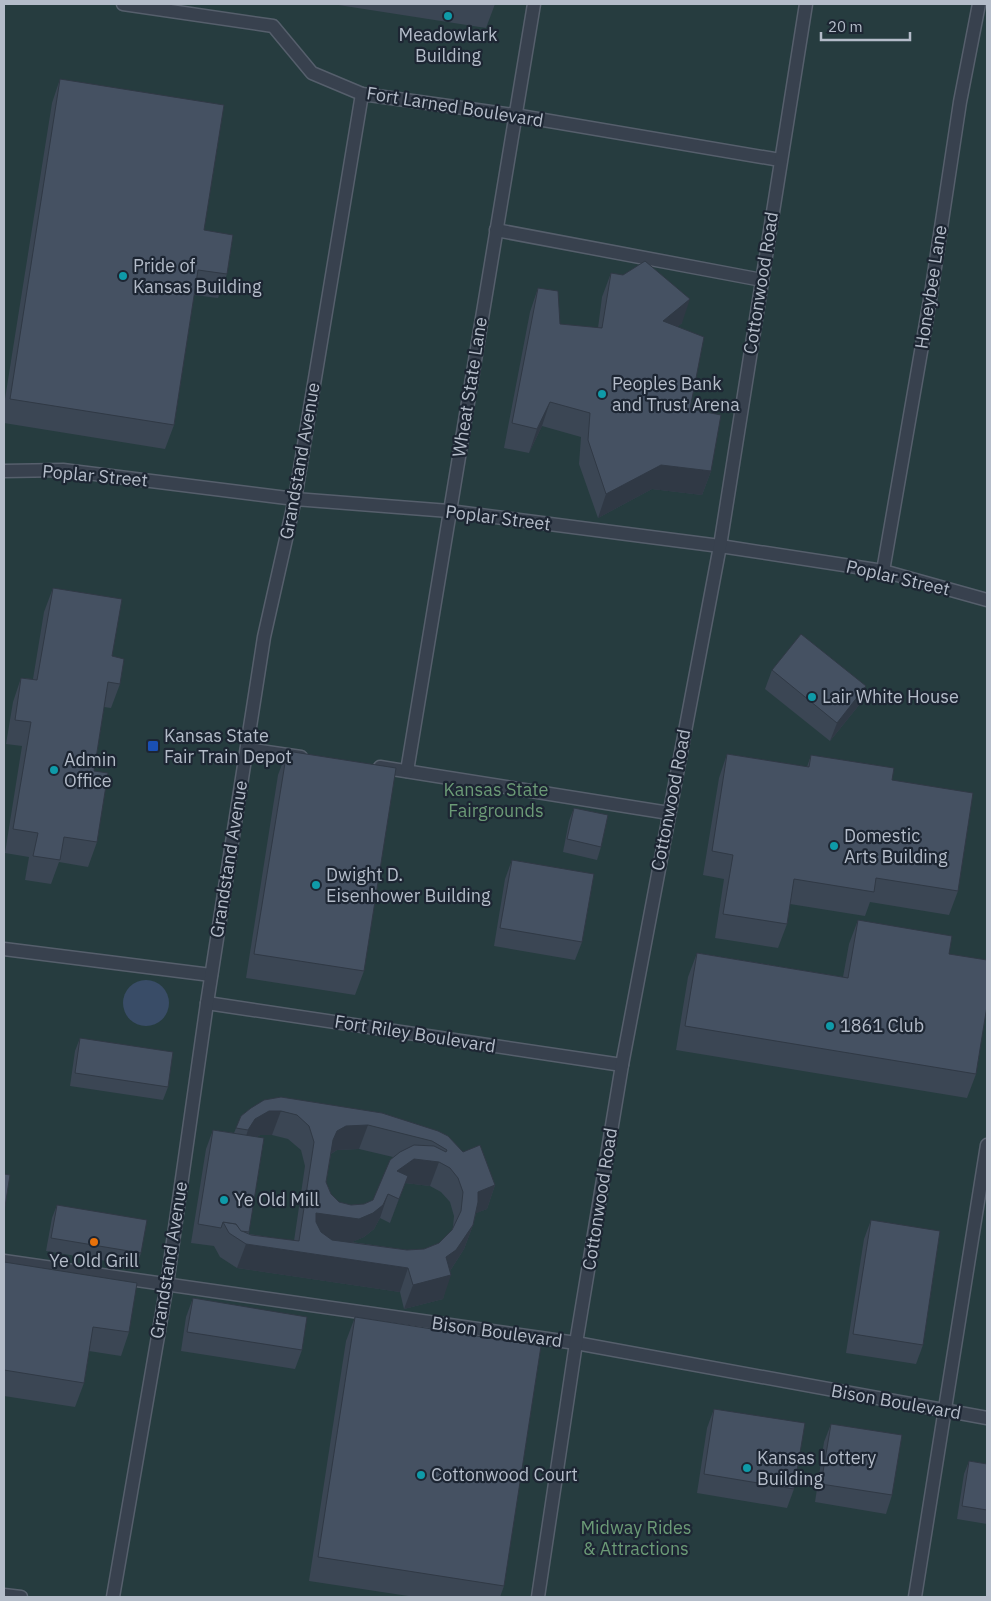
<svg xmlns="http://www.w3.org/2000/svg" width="991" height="1601" viewBox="0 0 991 1601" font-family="'IBM Plex Sans',sans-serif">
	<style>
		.green { fill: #263c3f }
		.water { fill: #394c67 }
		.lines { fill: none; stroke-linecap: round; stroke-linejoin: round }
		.lane-casing { stroke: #565f6c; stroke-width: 15 }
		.lane { stroke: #38414e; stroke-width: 12 }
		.wall { fill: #3b4654; fill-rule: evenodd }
		.shaded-wall { fill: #303945 }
		.building { fill: #455162; stroke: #303945; fill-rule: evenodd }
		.culture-dot { fill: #0f9aa8; stroke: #1d2633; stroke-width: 2 }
		.transit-dot { fill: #1a4fb4; stroke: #1d2633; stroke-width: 2 }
		.food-dot { fill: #e8710a; stroke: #1d2633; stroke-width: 2 }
		.labels { text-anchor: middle; stroke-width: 4.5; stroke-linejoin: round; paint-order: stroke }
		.poi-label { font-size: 18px; fill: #b4bcc9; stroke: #1d2633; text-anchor: start }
		.street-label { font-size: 18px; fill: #b4bcc9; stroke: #1d2633 }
		.park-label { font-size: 18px; fill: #6b9a76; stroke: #1d2633 }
	</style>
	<rect width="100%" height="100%" fill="#242f3e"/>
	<rect class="green" x="4" y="4" width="983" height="1593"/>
	<circle class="water" cx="146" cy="1003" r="23"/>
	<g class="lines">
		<defs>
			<g id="lane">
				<path d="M123,4L273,26L312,73L362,94L514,115L780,160"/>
				<path d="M496,230L762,280"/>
				<path d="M4,471L63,470L295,499L449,511L720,546L883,571L987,600"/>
				<path d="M883,571L931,294L960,102L979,4"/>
				<path d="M247,749L301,757"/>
				<path d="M380,767L669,813"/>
				<path d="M407,771L534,4"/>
				<path d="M4,949L211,975"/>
				<path d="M207,1003L622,1065"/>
				<path d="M4,1261L576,1343L987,1418"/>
				<path d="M4,1595L21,1597"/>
				<path d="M113,1597L167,1284L207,1003L264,637L295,499L362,94"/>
				<path d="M538,1597L576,1343L622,1065L720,546L806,4"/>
				<path d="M915,1597L987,1145"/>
			</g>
		</defs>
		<use href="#lane" class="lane-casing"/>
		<use href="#lane" class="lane"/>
	</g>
	<g class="wall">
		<path d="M332,4H495L486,28Z"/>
		<path d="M60,79L227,274L218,298L194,295L174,425L165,449L4,423V405L52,103Z"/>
		<path d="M611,273L682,323L677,327L690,409L711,471L702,495L652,489L598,518L579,464L581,437L542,426L529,453L504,448L530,312L538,288L560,324L598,328L602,297Z"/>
		<path d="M53,588L112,656L120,684L111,708L104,707L94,771L97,842L88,867L59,862L51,884L25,880L29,857L5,853L22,746L6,744L13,702L21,678L33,679L44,612Z"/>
		<path d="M772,670L859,705L830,741L765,689Z"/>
		<path d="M287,751L364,971L355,995L246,978L278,775Z"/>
		<path d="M727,754L807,767L811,755L892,780L958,891L949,915L870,902L865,916L790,904L787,924L778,948L715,938L724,879L703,875L719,778Z"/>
		<path d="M574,808L601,847L597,860L563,852L569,821Z"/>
		<path d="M512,860L582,942L575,960L494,946L505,879Z"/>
		<path d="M858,920L949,954L976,1074L967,1098L676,1050L688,977L697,953L843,977L849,944Z"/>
		<path d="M80,1038L168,1087L163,1100L70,1086L75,1051Z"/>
		<path d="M251,1108L438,1131L495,1185L487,1209L476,1213L473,1225L464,1249L450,1271L443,1299L404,1309L400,1292L237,1268L220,1257L214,1246L191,1243L206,1149L213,1130L234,1133L241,1116ZM260,1135H272L288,1139L301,1150L305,1166L294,1241L249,1234L257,1137ZM359,1149L393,1157L373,1200L364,1204L351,1205L339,1202L331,1194L326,1182L331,1154L337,1150ZM405,1183L430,1186L441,1192L450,1202L454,1216L453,1227L452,1230L439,1243L424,1249L407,1250L352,1242L364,1237L374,1229L380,1218L390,1223Z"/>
		<path d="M57,1205L141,1253L136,1266L46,1251L52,1218Z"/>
		<path d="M871,1220L923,1345L916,1364L846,1353L864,1239Z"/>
		<path d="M4,1262L129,1332L121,1356L89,1351L84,1383L75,1407L4,1396Z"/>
		<path d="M193,1298L302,1350L295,1369L181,1351L186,1317Z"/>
		<path d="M355,1317L504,1586L500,1597H415L309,1581L346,1341Z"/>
		<path d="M714,1409L794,1489L787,1508L697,1493L707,1428Z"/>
		<path d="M831,1424L892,1495L886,1514L815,1502L824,1442Z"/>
		<path d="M969,1461L987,1464V1524L957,1519L964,1474Z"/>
	</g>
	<g class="shaded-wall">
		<path d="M690,299L682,323L655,345L663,321Z"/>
		<path d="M550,402L542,426L529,453L537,429Z"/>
		<path d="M661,465L711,471L702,495L652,489L598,518L606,494Z"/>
		<path d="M866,686L859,705L830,741L837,723Z"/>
		<path d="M269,1111H281L272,1135H260L247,1143L240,1154L248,1130L255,1119Z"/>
		<path d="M368,1125L359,1149L337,1150L329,1155L333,1140L337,1131L346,1126Z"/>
		<path d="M414,1159L439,1162L430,1186L405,1183L390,1223L405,1184L389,1195L397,1171Z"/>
		<path d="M495,1185L487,1209L469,1216L478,1192Z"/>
		<path d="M388,1194L380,1218L374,1229L364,1237L350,1243L307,1237L316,1213L383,1205Z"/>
		<path d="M473,1225L464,1249L448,1274L451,1275L443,1299L404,1309L413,1285L446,1257Z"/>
		<path d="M246,1244L408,1268L400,1292L237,1268Z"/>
	</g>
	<g class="building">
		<path d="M60,79L224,105L204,230L233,235L227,274L198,270L174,425L10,399Z"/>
		<path d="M645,261L690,299L663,321L704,337L690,409L721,415L711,471L661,465L606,494L588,440L590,413L550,402L537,429L512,423L538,288L558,291L560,324L602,328L611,273L623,275Z"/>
		<path d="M53,588L122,599L112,656L124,659L120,684L108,682L94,771L108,773L97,842L64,837L60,860L33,856L38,833L13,829L31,722L15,720L21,678L37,680Z"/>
		<path d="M801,634L866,686L837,723L772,670Z"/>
		<path d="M287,751L396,768L364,971L254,954Z"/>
		<path d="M727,754L809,767L811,755L894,768L892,780L973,793L958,891L876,878L874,892L794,879L787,924L723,914L733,855L712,851Z"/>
		<path d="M574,808L608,815L601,847L567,839Z"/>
		<path d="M512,860L594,874L582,942L500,928Z"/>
		<path d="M858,920L952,936L949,954L987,960V1006L976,1074L685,1026L697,953L848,978Z"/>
		<path d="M80,1038L173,1052L168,1087L75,1073Z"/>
		<path d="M281,1097L382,1113L438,1131L448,1136L463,1152L480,1145L495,1185L478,1192V1202L473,1225L456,1250L446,1257L451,1275L413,1285L408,1268L246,1244L229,1233L223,1222L236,1224L242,1231L251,1235L299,1241L314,1142L309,1126L297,1115L281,1111H269L255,1119L248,1130L236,1128L241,1116L251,1108L264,1100ZM368,1125L432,1141L447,1150L446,1152L434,1146L414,1145L400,1152L390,1160L373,1200L364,1204L351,1205L339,1202L331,1194L326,1182L333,1140L337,1131L346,1126ZM414,1159L439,1162L450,1168L458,1178L463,1192L461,1211L452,1230L439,1243L424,1249L407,1250L332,1240L321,1232L316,1222V1213L359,1219L373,1213L383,1205L388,1194L399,1199L408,1176L397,1171Z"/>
		<path d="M213,1130L264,1138L249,1232L241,1231L236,1224L223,1222L221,1228L198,1224Z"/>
		<path d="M4,1174L10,1175L4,1213Z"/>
		<path d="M57,1205L147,1220L141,1253L51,1238Z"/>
		<path d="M871,1220L940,1231L923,1345L853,1334Z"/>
		<path d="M4,1262L137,1283L129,1332L93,1327L84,1383L4,1370Z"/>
		<path d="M193,1298L307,1317L302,1350L187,1332Z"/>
		<path d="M355,1317L541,1346L504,1586L318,1557Z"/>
		<path d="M714,1409L805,1423L794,1489L704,1474Z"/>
		<path d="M831,1424L902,1435L892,1495L821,1484Z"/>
		<path d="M969,1461L987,1464V1510L962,1506Z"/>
	</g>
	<g class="culture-dot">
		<circle cx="448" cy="16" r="5"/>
		<circle cx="123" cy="276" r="5"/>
		<circle cx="602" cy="394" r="5"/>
		<circle cx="812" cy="697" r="5"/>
		<circle cx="54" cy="770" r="5"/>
		<circle cx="834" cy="846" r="5"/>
		<circle cx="316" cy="885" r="5"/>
		<circle cx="830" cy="1026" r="5"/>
		<circle cx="224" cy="1200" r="5"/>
		<circle cx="747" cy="1468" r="5"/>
		<circle cx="421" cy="1475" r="5"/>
	</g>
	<rect class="transit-dot" x="147" y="740" width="12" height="12" rx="2.5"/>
	<circle class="food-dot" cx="94" cy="1242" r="5"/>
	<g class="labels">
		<g class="poi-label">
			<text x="448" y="41" text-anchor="middle">Meadowlark<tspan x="448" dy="21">Building</tspan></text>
			<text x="133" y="272">Pride of<tspan x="133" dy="21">Kansas Building</tspan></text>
			<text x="612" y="390">Peoples Bank<tspan x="612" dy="21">and Trust Arena</tspan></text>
			<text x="822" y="703">Lair White House</text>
			<text x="164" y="742">Kansas State<tspan x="164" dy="21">Fair Train Depot</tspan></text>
			<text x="64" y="766">Admin<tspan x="64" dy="21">Office</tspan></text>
			<text x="844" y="842">Domestic<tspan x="844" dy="21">Arts Building</tspan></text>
			<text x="326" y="881">Dwight D.<tspan x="326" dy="21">Eisenhower Building</tspan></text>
			<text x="840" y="1032">1861 Club</text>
			<text x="234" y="1206">Ye Old Mill</text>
			<text x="94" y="1267" text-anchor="middle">Ye Old Grill</text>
			<text x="757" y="1464">Kansas Lottery<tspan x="757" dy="21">Building</tspan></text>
			<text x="431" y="1481">Cottonwood Court</text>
		</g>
		<g class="street-label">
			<text transform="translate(455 107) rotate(9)" y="6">Fort Larned Boulevard</text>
			<text transform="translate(761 283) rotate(-81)" y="6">Cottonwood Road</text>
			<text transform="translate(931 287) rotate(-81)" y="6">Honeybee Lane</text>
			<text transform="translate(470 387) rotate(-81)" y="6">Wheat State Lane</text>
			<text transform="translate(300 461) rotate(-80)" y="6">Grandstand Avenue</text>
			<text transform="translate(95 476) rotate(5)" y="6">Poplar Street</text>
			<text transform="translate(498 518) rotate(7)" y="6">Poplar Street</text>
			<text transform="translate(898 578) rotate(13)" y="6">Poplar Street</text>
			<text transform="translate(671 800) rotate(-79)" y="6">Cottonwood Road</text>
			<text transform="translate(229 859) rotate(-81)" y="6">Grandstand Avenue</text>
			<text transform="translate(415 1034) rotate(9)" y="6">Fort Riley Boulevard</text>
			<text transform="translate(600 1199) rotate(-81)" y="6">Cottonwood Road</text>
			<text transform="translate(169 1260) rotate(-81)" y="6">Grandstand Avenue</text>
			<text transform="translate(497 1332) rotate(8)" y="6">Bison Boulevard</text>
			<text transform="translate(896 1402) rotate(10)" y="6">Bison Boulevard</text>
		</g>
		<g class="park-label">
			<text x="496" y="796">Kansas State<tspan x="496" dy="21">Fairgrounds</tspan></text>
			<text x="636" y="1534">Midway Rides<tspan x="636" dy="21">&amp; Attractions</tspan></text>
		</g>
	</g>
	<rect width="991" height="1601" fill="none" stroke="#b4bcc9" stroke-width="10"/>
	<path d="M821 32v8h89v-8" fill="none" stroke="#b4bcc9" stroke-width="2.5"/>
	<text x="828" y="32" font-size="15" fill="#b4bcc9" stroke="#1d2633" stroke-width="4" paint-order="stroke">20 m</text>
</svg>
